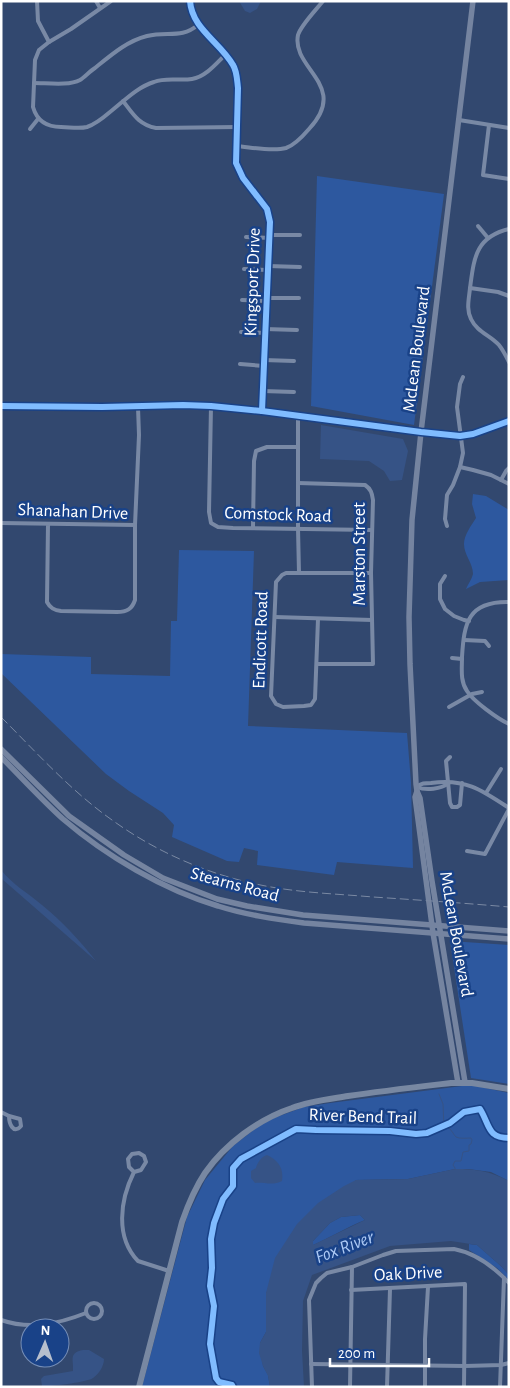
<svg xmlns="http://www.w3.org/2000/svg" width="510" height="1388" viewBox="0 0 510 1388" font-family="'Alegreya Sans',sans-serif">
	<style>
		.green { fill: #2d589f }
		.water { fill: #365386; fill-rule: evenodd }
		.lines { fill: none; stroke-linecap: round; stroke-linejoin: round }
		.stream { stroke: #365386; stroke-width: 1 }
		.minor { stroke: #7989a5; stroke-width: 4 }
		.secondary { stroke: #7584a0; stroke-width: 5.5 }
		.primary { stroke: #7888a2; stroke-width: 6 }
		.rail { stroke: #7a89a3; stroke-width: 1; stroke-dasharray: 9 4; stroke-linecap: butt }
		.cycleway-casing { stroke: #194288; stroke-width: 9 }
		.cycleway { stroke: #80bcff; stroke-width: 6 }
		.labels { text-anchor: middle; stroke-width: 5; stroke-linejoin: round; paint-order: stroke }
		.street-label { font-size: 18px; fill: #fff; stroke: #194288 }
		.water-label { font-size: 19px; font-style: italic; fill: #adc9f4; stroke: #194288 }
	</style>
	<rect width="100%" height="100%" fill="#32486f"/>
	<g class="green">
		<path d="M317,176L444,194L414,425L311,406Z"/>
		<path d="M473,494L486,496L509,510V580L480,582L466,589C468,584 472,579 473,574C473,563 464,555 464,544C464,535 471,526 476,518L472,504Z"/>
		<path d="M179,550L254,551L248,726L407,733L411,782L413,868L337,862L334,875L257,865L258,851L244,848L239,862L227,861L172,837L174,825L163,813L129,791L106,774L1,673V654L91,657V674L170,676L171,621H177Z"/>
		<path d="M450,941L509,945V1084L471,1078Z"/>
		<path d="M462,1086H476L509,1093V1181L491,1172L468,1169H455L408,1179L356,1180L266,1293V1332L260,1343L263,1366L268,1375L270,1387H142L187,1217L205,1180L233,1146L259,1126L274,1118L304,1107L330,1103Z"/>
		<path d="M360,1215L365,1220C347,1227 331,1237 313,1245V1241L330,1223L341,1217Z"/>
		<path d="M469,1244L477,1245L502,1267L509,1275V1280L497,1268L469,1250Z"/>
	</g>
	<g class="water">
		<path d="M239,1H261L257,9L250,13L245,11Z"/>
		<path d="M321,425L403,439L408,451L402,480L390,481L384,471L369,461L320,459Z"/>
		<path d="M1,870C13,885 28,893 42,905C62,921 80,941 96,961L2,879Z"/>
		<path d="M267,1155C278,1160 284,1168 282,1181C273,1186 264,1182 255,1183L251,1178V1171L256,1168C257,1163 262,1156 267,1155Z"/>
		<path d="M455,1169C477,1169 489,1171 509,1181V1275L502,1267L477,1245L451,1241L390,1246L312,1275L303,1301L302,1351L304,1387H270L268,1376L263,1366L259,1353L260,1343L266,1332V1293L275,1258L297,1224L318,1203L344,1186L356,1180L408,1179ZM360,1215L365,1220L313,1245V1241L330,1223L341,1217Z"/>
		<path d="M83,1350H89L104,1359C104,1366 99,1374 93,1378C88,1382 49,1387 42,1386L41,1379L44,1376L73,1371C74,1360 68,1353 83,1350Z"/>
	</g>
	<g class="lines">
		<path class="stream" d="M439,1094L443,1104L444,1128H449C452,1131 454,1135 456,1137C460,1139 467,1138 471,1138L472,1140L471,1144L469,1145V1151L463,1152L461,1161H455L453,1165L455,1168V1169"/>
		<g class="minor">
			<path d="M37,1L38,21L49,42"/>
			<path d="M96,1L100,8"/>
			<path d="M111,1L71,29L49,42L39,50L35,60L33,107C37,121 46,127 61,127C69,127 79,129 87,127C96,124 103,118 110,112C123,102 137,87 154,82C166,77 179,81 192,79C205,77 216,64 225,55"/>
			<path d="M190,1C192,29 220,42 233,65C237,71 237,80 238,88L236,163L243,178L267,209L270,222L262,411"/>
			<path d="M34,83C47,83 69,86 80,80C85,77 90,71 95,68C111,55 127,41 147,36C168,31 181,39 198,25"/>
			<path d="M123,101C133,114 139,125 156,128L237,127"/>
			<path d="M459,120L509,128"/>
			<path d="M489,125L483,175L509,179"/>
			<path d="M30,129L38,119"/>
			<path d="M236,146C250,147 272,152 286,148C295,145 303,136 309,129C350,85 291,69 298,35C301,25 316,10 323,1"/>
			<path d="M478,226L488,238"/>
			<path d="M509,229C475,237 474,259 470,288C469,299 466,309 471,319C477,332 490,335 499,345C503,350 506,356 509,362"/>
			<path d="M270,235H300"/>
			<path d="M246,237L270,238"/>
			<path d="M268,266L300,267"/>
			<path d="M244,269L268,270"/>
			<path d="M470,288L498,292L509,296"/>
			<path d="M267,298H299"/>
			<path d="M242,300L267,301"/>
			<path d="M265,329L297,330"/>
			<path d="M241,332L265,333"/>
			<path d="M264,360L294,361"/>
			<path d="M240,364L264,366"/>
			<path d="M263,391L294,392"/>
			<path d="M1,406L102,407L183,405L211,406L262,411L421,432L460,436L473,434L509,421"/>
			<path d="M211,406L209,512L211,523L218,527L233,528L372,530"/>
			<path d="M298,415V528L299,573"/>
			<path d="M460,467L473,470L491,475L509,484"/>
			<path d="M501,480L506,471L509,468"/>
			<path d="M298,483L365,485C371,489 372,493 373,500L371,573L373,664H317"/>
			<path d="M1,523L135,525V600C132,609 127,612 117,612L61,611C54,610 50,608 47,602L48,524"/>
			<path d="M135,525L139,435L138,407"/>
			<path d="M447,526L445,519L447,495L453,485L460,467L463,453L457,407L460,384L463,377"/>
			<path d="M253,527L254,461L256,451L267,447H298"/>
			<path d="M445,576L440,584V599L445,609L454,616L464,620L469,621"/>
			<path d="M509,602C468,601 464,623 462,657C462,669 460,681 467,691C473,701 498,719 509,724"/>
			<path d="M275,617L372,620"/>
			<path d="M318,619L315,699L311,705L304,706L283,707L276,704L271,696L276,582L282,575L286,573H371"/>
			<path d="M464,640L485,641L489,646"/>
			<path d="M452,658L462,659"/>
			<path d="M449,707L472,694L482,692"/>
			<path d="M450,757L446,761L450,803L452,807H457L460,805L462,783"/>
			<path d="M417,787C421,783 425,783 431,783C465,778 482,790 509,808"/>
			<path d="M417,787C426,791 441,789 449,783"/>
			<path d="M486,793L501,769"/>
			<path d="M467,851L485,854L509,809"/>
			<path d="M1,1112L9,1116L20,1119L21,1126C13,1135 9,1123 9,1116"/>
			<path d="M134,1172L129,1167L128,1159L132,1154L139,1153L144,1156L146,1162L141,1170L134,1172C120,1200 115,1237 138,1261L169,1271"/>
			<path d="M351,1290L465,1284L464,1387"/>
			<circle cx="94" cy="1311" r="8"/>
			<path d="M1,1320C30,1330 58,1324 86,1313"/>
			<path d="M311,1364L465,1366L501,1365L509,1363"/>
			<path d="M312,1387L309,1300L316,1283L321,1278L327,1273L352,1267L383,1255L396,1251L454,1249C475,1253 495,1268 509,1283"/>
			<path d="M350,1387L352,1267"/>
			<path d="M387,1387L390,1289"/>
			<path d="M425,1387V1339L428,1287"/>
			<path d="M500,1387L504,1278"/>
		</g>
		<g class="secondary">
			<path d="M1,749L69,816L124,855L163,878L217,899L247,906L303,915L509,931"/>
			<path d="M1,757C22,778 42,800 63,819C106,856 164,890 218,906C246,915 275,919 304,923L509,939"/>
			<path d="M417,791L415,797L433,933L458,1083"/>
			<path d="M465,1082L432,881L420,798L417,791L416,784L410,664L409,617L412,520L421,432L473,1"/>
		</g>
		<path class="primary" d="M139,1387L182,1222C188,1205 195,1188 205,1173C225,1144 259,1119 292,1108C310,1101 330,1099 348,1096C382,1091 417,1087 451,1083H472L509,1089"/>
		<path class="rail" d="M1,717C37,753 71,791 112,820C159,854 214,877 271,887C305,893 339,894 373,897C418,900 463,903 509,907"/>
		<defs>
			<g id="cycleway">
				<path d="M190,1C192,29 220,42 233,65C237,71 237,80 238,88L236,163L243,178L267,209L270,222L262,411"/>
				<path d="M1,406L102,407L183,405L211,406L262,411L421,432L460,436L473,434L509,421"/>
				<path d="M233,1387L232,1385L219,1382L216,1378L210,1344L214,1306L210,1286L212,1268L211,1239L214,1223L223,1199L233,1186V1168L241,1159L296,1129L316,1130L390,1131L416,1134L427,1133L450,1123L464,1112L480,1109C490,1125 487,1138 509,1138"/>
			</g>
		</defs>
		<use href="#cycleway" class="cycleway-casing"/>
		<use href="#cycleway" class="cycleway"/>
	</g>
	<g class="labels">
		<g class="street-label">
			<text transform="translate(252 282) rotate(-88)" y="6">Kingsport Drive</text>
			<text transform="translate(416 349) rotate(-83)" y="6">McLean Boulevard</text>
			<text transform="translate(73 511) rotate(2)" y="6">Shanahan Drive</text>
			<text transform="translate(278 514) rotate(2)" y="6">Comstock Road</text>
			<text transform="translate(359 554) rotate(-90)" y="6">Marston Street</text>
			<text transform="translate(260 640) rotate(-88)" y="6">Endicott Road</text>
			<text transform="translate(235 884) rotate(15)" y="6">Stearns Road</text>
			<text transform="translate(457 934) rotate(80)" y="6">McLean Boulevard</text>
			<text transform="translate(363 1116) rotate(2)" y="6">River Bend Trail</text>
			<text transform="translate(408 1273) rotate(-3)" y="6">Oak Drive</text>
		</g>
		<g class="water-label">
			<text transform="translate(344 1246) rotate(-21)" y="7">Fox River</text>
		</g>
	</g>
	<rect width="510" height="1388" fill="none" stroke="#ffffff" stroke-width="5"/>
	<g transform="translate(45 1343) rotate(2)"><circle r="24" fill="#194288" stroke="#758eb8"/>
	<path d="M0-4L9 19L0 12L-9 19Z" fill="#b7bfcd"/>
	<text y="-8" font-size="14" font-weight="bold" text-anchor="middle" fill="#ffffff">N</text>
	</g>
	<path d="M330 1358v8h99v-8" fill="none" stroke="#ffffff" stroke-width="2.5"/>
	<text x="338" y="1358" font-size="15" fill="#ffffff" stroke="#194288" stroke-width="4" paint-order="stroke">200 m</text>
</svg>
